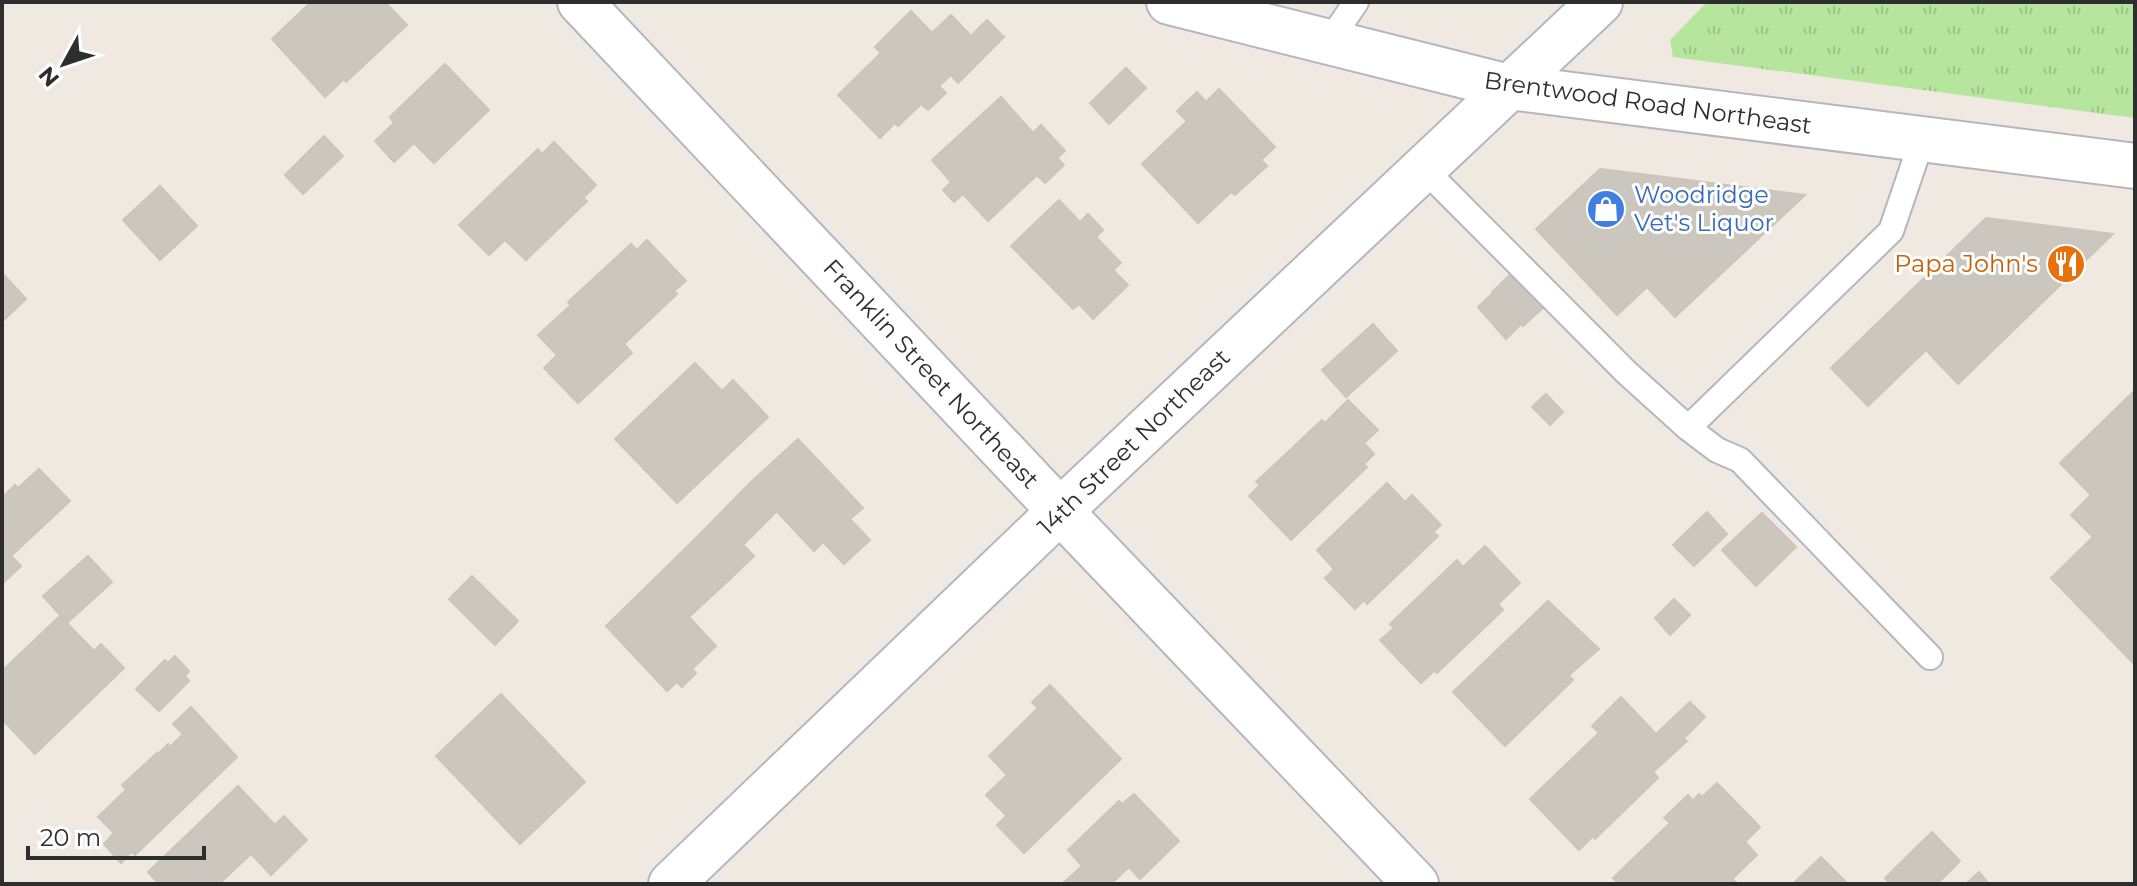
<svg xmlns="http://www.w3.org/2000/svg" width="2137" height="886" viewBox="0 0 2137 886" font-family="Montserrat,sans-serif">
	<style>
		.park { fill: url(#park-tufts) }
		.building { fill: #cbc7bf; stroke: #cbc5ba; stroke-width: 2 }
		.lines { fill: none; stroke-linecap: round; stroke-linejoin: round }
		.service-casing { stroke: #b4b7c1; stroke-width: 28 }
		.minor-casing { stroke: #b4b7c1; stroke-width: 48 }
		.tertiary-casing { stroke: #b4b7c1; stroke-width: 48 }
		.service { stroke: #fff; stroke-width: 24 }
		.minor { stroke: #fff; stroke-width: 44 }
		.tertiary { stroke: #fff; stroke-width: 44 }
		.labels { text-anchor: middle; stroke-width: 6; stroke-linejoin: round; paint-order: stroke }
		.street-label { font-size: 24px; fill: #2e2e2e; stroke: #fff }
		.shop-label { font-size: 24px; fill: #366cbe; stroke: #fff; text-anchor: start }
		.food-label { font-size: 24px; fill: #c56008; stroke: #fff; text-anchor: end }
	</style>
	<defs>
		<pattern id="park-tufts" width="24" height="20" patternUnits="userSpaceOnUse" patternTransform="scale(2)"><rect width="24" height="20" fill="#b6e59e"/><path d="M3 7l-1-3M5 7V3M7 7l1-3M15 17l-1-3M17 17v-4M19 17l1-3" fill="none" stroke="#9dc588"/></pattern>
	</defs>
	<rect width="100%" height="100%" fill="#efe9e1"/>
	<path class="park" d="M1707,2H2135V118L1673,57L1670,40Z"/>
	<g class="building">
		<path d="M311,2H385L407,25L346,82L344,79L325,97L272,39Z"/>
		<path d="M911,11L932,33L951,15L971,36L987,20L1004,37L958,83L951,75L939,86L946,93L928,110L921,104L898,126L895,123L880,138L838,95L881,53L875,47Z"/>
		<path d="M445,64L489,110L434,163L414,143L394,162L375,141L394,123L390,117Z"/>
		<path d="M1126,68L1146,88L1109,124L1090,103Z"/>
		<path d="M1219,89L1275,147L1261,160L1267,166L1235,195L1231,192L1198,223L1142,164L1187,121L1177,111L1197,92L1206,102Z"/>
		<path d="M1001,97L1033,133L1041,125L1065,151L1057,158L1064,165L1045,183L1037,175L988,221L963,194L954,202L943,190L951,182L932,160Z"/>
		<path d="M324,136L343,156L303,194L285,175Z"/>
		<path d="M554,142L596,185L583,198L587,201L526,260L505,240L489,255L459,225L538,149L542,154Z"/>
		<path d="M1600,169L1633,173L1805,195L1675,317L1647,287L1617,315L1536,229Z"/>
		<path d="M160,186L197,226L160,260L123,220Z"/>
		<path d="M1059,200L1080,222L1088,214L1103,230L1096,237L1121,263L1113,270L1128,285L1093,319L1079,304L1073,309L1011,246Z"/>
		<path d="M1986,218L2113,234L1958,384L1926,350L1868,406L1831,368Z"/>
		<path d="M647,240L686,281L674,291L677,294L624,344L632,353L578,403L544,368L557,355L538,335L571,305L568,302L631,244L637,250Z"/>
		<path d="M1512,273L1544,307L1523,326L1492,292Z"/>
		<path d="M4,275L26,299L2,322V277Z"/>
		<path d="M1493,293L1521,324L1506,339L1478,307Z"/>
		<path d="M1373,324L1397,351L1346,397L1322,370Z"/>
		<path d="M695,363L722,391L733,380L768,417L677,503L615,439Z"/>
		<path d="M2135,390V665L2051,578L2093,537L2071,515L2091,495L2060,463Z"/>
		<path d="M1546,394L1563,412L1550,425L1532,407Z"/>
		<path d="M1348,400L1378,430L1364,443L1374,454L1364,464L1367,467L1291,540L1249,496L1260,485L1256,482L1322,420L1325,423Z"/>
		<path d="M798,439L863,508L850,519L870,540L844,564L823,542L814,551L750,483Z"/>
		<path d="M39,469L70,501L11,556L21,566L2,584V498L15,485L18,488Z"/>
		<path d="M750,483L777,511L743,545L754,556L730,579L694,540Z"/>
		<path d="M1387,483L1405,502L1412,495L1441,525L1433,532L1438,536L1367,604L1364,600L1355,609L1325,578L1334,569L1317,550Z"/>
		<path d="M1707,512L1727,534L1694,566L1673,545Z"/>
		<path d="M1762,513L1796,547L1756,586L1722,550Z"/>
		<path d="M694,540L730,579L689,617L716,646L692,669L696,673L682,687L677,682L667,691L606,626Z"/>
		<path d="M1485,546L1520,583L1498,604L1503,610L1437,673L1434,671L1421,683L1380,640L1394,628L1390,624L1457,560L1463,567Z"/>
		<path d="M88,556L112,582L67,623L43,596Z"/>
		<path d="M472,576L518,621L495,645L449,599Z"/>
		<path d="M1674,599L1690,615L1670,635L1655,618Z"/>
		<path d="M1548,601L1599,649L1569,675L1573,680L1505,746L1453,692Z"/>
		<path d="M60,616L94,651L101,644L124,668L35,754L2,719V671Z"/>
		<path d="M175,656L189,671L185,676L189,681L159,711L136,689L165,660L168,663Z"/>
		<path d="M1050,685L1093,730L1007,816L986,795L1007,775L989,756L1038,708L1032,702Z"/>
		<path d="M501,694L585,782L520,844L436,756Z"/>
		<path d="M1621,697L1656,734L1690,702L1705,717L1683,739L1687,741L1653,772L1658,778L1595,839L1593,836L1579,850L1530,799L1599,733L1592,726Z"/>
		<path d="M191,707L237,757L135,855L131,852L121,863L104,844L114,833L98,817L126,790L122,785L157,753L158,754L168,744L170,747L183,734L173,724Z"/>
		<path d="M1093,730L1121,759L1024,853L997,825Z"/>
		<path d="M1717,783L1760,827L1745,842L1757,855L1732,879L1737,883L1619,884L1613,878L1670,823L1664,818L1688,795L1693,801L1699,794L1702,797Z"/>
		<path d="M238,786L275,825L284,816L307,840L271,875L251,854L219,884H159L148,872Z"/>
		<path d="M1134,794L1179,841L1140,879L1129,867L1111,884H1062L1082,866L1068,850L1119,801L1122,804Z"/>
		<path d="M1932,832L1960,861L1937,884H1890L1885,878Z"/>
		<path d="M1821,857L1848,884H1793Z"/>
		<path d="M1979,872L1989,884H1968L1967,883Z"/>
	</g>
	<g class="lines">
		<defs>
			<g id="service">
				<path d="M1329,42L1356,2"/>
				<path d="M1423,168L1626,372L1688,428L1717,450L1740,460L1930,657"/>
				<path d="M1688,428L1891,231L1922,140"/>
			</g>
			<g id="minor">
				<path d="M1169,2L1509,87L2135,166"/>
				<path d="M671,884L1060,511"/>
			</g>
			<g id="tertiary">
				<path d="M580,2L1060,511L1416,884"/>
				<path d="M1060,511L1600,2"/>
			</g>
		</defs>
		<use href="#service" class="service-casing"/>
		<use href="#minor" class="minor-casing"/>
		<use href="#tertiary" class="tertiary-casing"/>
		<use href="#service" class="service"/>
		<use href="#minor" class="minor"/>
		<use href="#tertiary" class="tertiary"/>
	</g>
	<defs>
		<symbol id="shop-disc" viewBox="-11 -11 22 22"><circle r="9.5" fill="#3f7fe0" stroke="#fff"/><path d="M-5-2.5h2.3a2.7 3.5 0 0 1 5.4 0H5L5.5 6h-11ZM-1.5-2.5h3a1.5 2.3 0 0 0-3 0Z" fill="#fff"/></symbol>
		<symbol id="restaurant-disc" viewBox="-11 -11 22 22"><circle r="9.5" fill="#e8710a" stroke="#fff"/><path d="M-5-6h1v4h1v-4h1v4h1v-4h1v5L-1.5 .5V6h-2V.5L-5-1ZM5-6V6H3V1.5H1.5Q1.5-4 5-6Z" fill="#fff"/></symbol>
	</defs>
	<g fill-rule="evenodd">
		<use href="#shop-disc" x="1584" y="187" width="44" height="44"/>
		<use href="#restaurant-disc" x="2044" y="242" width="44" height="44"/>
	</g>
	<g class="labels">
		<g class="street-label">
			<text transform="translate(1648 103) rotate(8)" y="8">Brentwood Road Northeast</text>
			<text transform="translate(931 374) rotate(47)" y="8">Franklin Street Northeast</text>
			<text transform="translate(1134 442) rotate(-44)" y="8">14th Street Northeast</text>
		</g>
		<g class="shop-label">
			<text x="1634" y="203">Woodridge<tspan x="1634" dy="28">Vet's Liquor</tspan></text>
		</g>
		<g class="food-label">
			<text x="2038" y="272">Papa John's</text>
		</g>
	</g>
	<rect width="2137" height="886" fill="none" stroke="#2e2e2e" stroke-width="8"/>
	<g transform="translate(64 64) rotate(230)" stroke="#ffffff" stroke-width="6" paint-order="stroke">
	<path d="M0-6L14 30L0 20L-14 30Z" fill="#2e2e2e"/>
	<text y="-12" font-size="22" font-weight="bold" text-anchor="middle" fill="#2e2e2e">N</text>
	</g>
	<path d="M28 846v12h176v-12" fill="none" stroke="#2e2e2e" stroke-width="4"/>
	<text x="40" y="846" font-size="24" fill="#2e2e2e" stroke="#ffffff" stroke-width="6" paint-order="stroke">20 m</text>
</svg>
